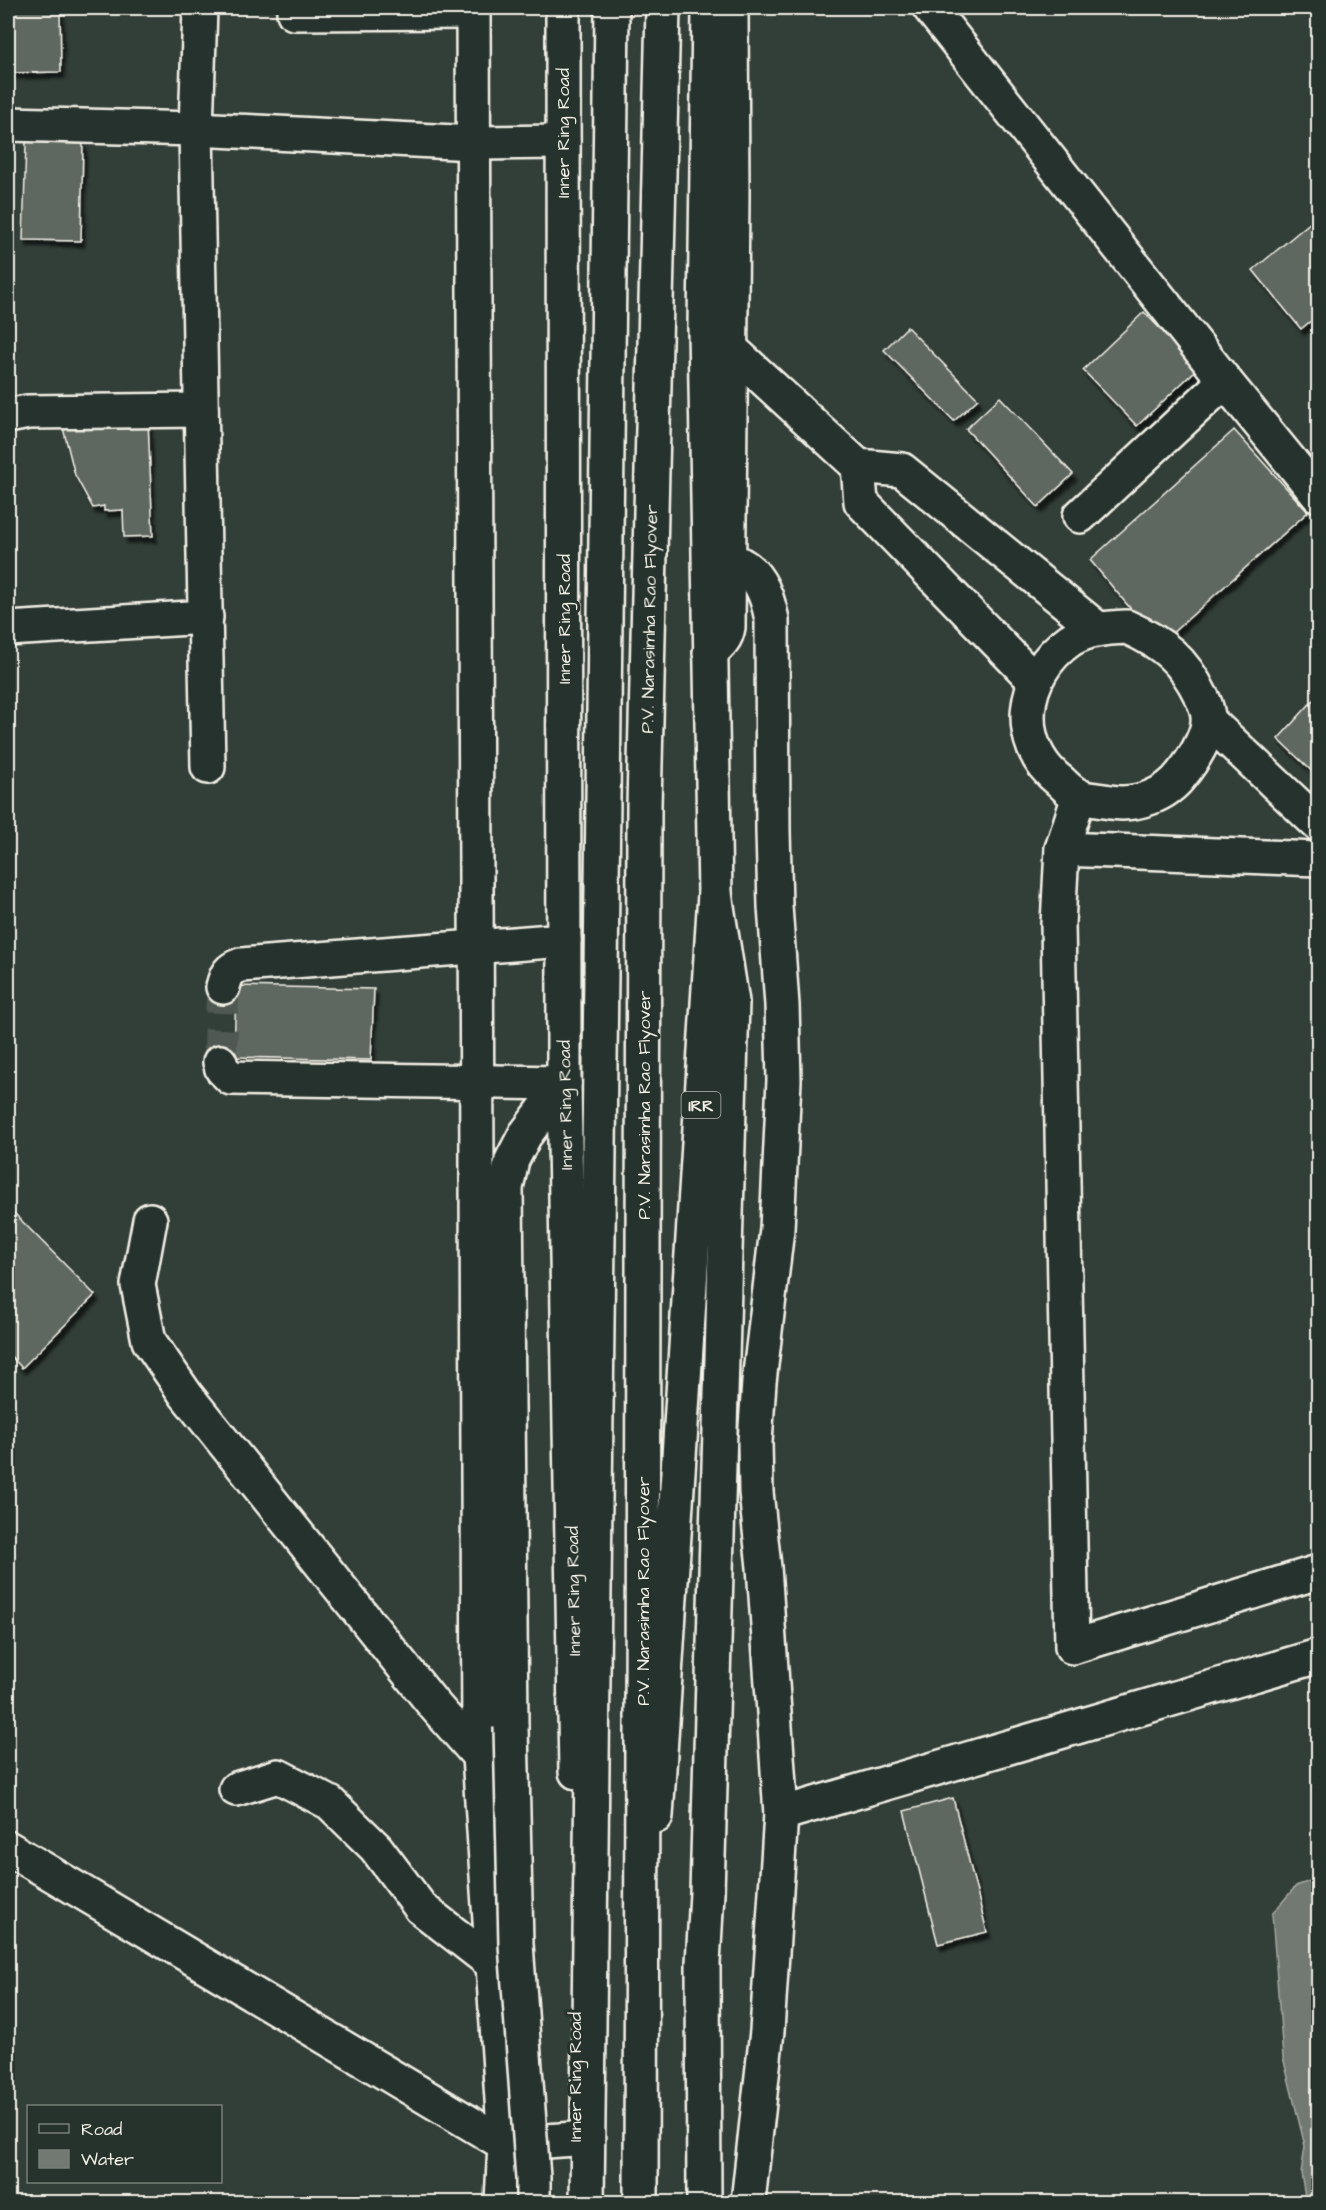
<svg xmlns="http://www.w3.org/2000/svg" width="1326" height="2210" viewBox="0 0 1326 2210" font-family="'Architects Daughter',sans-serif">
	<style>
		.water { fill: #727972; stroke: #a6a9a1; stroke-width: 1.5 }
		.building { fill: #5f6861; stroke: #f4f1e8; stroke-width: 1.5; filter: url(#shadow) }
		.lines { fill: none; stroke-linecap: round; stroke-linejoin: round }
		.minor-tunnel { stroke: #4f5952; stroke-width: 33; stroke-dasharray: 33 16; stroke-linecap: butt }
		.minor-casing { stroke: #f4f1e8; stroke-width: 38 }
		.major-casing { stroke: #f4f1e8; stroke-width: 38 }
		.highway-casing { stroke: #f4f1e8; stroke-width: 38 }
		.minor { stroke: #26332d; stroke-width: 33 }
		.major { stroke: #26332d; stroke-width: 33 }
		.highway { stroke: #26332d; stroke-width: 33 }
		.highway-bridge-casing { stroke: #f4f1e8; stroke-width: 38; stroke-linecap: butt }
		.highway-bridge { stroke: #26332d; stroke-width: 33 }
		.labels { text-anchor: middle; stroke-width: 6; stroke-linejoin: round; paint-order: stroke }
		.shield { fill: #26332d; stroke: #b6b8b0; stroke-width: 1.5 }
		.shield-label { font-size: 16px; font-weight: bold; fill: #f4f1e8 }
		.street-label { font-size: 18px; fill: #f4f1e8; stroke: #26332d }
	</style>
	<defs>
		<filter id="shadow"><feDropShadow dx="3.5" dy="6" stdDeviation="1.5" flood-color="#0009"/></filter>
	</defs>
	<rect width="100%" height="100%" fill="#323e38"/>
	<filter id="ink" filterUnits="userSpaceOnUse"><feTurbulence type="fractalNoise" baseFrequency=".0167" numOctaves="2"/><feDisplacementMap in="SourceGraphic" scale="12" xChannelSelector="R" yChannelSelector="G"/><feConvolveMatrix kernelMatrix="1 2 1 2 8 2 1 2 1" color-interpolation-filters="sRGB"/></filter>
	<g filter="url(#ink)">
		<path class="water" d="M1318,1878V2202H1306L1301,2173L1305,2146L1283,2057L1272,1914L1296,1886Z"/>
		<g class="building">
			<path d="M8,8H60L61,72L8,73Z"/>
			<path d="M26,142L83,143L81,241L23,240Z"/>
			<path d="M1318,216V315L1301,329L1253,270Z"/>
			<path d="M1144,312L1198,368L1137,426L1083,370Z"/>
			<path d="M907,327L978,399L954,421L884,350Z"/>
			<path d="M1000,397L1073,474L1038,507L966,429Z"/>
			<path d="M148,421L153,536L124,537L123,510L104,511V506L93,508L75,475L62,424Z"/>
			<path d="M1234,430L1308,512L1160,644L1090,560Z"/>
			<path d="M1318,695V777L1278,739Z"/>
			<path d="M236,986L374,989L371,1060L234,1057Z"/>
			<path d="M9,1208L95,1295L22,1368L8,1353V1209Z"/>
			<path d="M953,1798L987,1932L938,1944L904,1811Z"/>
		</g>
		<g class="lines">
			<path class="minor-tunnel" d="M220,1062L223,987"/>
			<defs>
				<g id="minor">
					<path d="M200,8L196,129L208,767"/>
					<path d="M473,8L479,1756L505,2144L502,2202"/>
					<path d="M930,8L1225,381L1318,495"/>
					<path d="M294,13L473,12"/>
					<path d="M8,124L196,129L474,143"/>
					<path d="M731,349L858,466L902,470L1098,629"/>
					<path d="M8,416L28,412L201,410"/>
					<path d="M858,466L861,502L1035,681"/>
					<path d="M1080,516L1225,381"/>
					<path d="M727,559C757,566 767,593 772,620L773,831L775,906L782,1005L784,1080L777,1229L759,1382L755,1442L756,1492L764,1567L781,1814L767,2031L748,2202"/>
					<path d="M1127,627C1163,643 1184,660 1201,696C1205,702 1209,714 1208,722C1207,738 1192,762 1182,774C1166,796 1136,806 1110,802C1100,800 1087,800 1079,796C1072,793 1066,787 1061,782C1011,744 1021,674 1070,640C1087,629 1107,628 1127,627Z"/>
					<path d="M8,629L206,617"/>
					<path d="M710,653C719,645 726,640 728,627L732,196L731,8"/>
					<path d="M1209,721L1318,824"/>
					<path d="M1062,849L1079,796"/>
					<path d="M1318,859L1062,849L1058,924L1072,1647L1318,1572"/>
					<path d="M223,987C226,974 229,969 241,965L564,940"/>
					<path d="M220,1062L222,1069L231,1078L564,1083"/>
					<path d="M150,1220L138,1285L149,1341L186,1395L434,1705L479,1756"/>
					<path d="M236,1789L278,1776L330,1803L376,1848L421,1908L493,1964"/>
					<path d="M781,1814L1318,1656"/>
					<path d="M8,1848L505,2144L574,2139"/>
				</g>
				<g id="major">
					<path d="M563,8L564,1083L576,1772"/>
					<path d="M474,143L563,142"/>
					<path d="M656,1816L715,894L705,329L709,8"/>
				</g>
				<g id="highway">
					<path d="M511,1727L506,1188L512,1160L525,1135L564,1083"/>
					<path d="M587,2202L612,8"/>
					<path d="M641,2202L644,806L663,8"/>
					<path d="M704,2202L703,1963L707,1893L732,1002L715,894"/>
				</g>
			</defs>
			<use href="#minor" class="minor-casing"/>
			<use href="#major" class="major-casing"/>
			<use href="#highway" class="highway-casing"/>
			<use href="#minor" class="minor"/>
			<use href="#major" class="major"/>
			<use href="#highway" class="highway"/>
			<defs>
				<path id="highway-bridge" d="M511,1727L516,1944L533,2178V2202"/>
			</defs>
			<use href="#highway-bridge" class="highway-bridge-casing"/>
			<use href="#highway-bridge" class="highway-bridge"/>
		</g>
	</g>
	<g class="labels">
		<rect class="shield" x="681.5" y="1092" width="39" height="26" rx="4.5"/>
		<g class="shield-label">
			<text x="701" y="1111">IRR</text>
		</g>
		<g class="street-label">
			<text transform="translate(563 133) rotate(-90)" y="6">Inner Ring Road</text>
			<text transform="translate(564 619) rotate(-90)" y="6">Inner Ring Road</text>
			<text transform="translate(649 619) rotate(-89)" y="6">P.V. Narasimha Rao Flyover</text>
			<text transform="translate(565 1105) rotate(-91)" y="6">Inner Ring Road</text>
			<text transform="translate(644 1105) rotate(-90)" y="6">P.V. Narasimha Rao Flyover</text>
			<text transform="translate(573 1591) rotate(-91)" y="6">Inner Ring Road</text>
			<text transform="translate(643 1591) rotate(-90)" y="6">P.V. Narasimha Rao Flyover</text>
			<text transform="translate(575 2077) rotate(-90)" y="6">Inner Ring Road</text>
		</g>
	</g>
	<rect width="1326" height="2210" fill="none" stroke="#26332d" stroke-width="30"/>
	<rect x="15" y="15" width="1296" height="2180" fill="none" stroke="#f4f1e8" stroke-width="2" filter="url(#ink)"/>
	<rect x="27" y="2105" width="195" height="78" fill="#26332d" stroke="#787f78" stroke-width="1.5"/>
	<rect x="39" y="2124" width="30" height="9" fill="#26332d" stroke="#787f78" stroke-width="1.5"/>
	<text x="81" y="2135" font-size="18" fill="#f4f1e8">Road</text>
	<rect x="39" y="2150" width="30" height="18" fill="#727972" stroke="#787f78" stroke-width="1.5"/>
	<text x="81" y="2165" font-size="18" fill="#f4f1e8">Water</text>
</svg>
